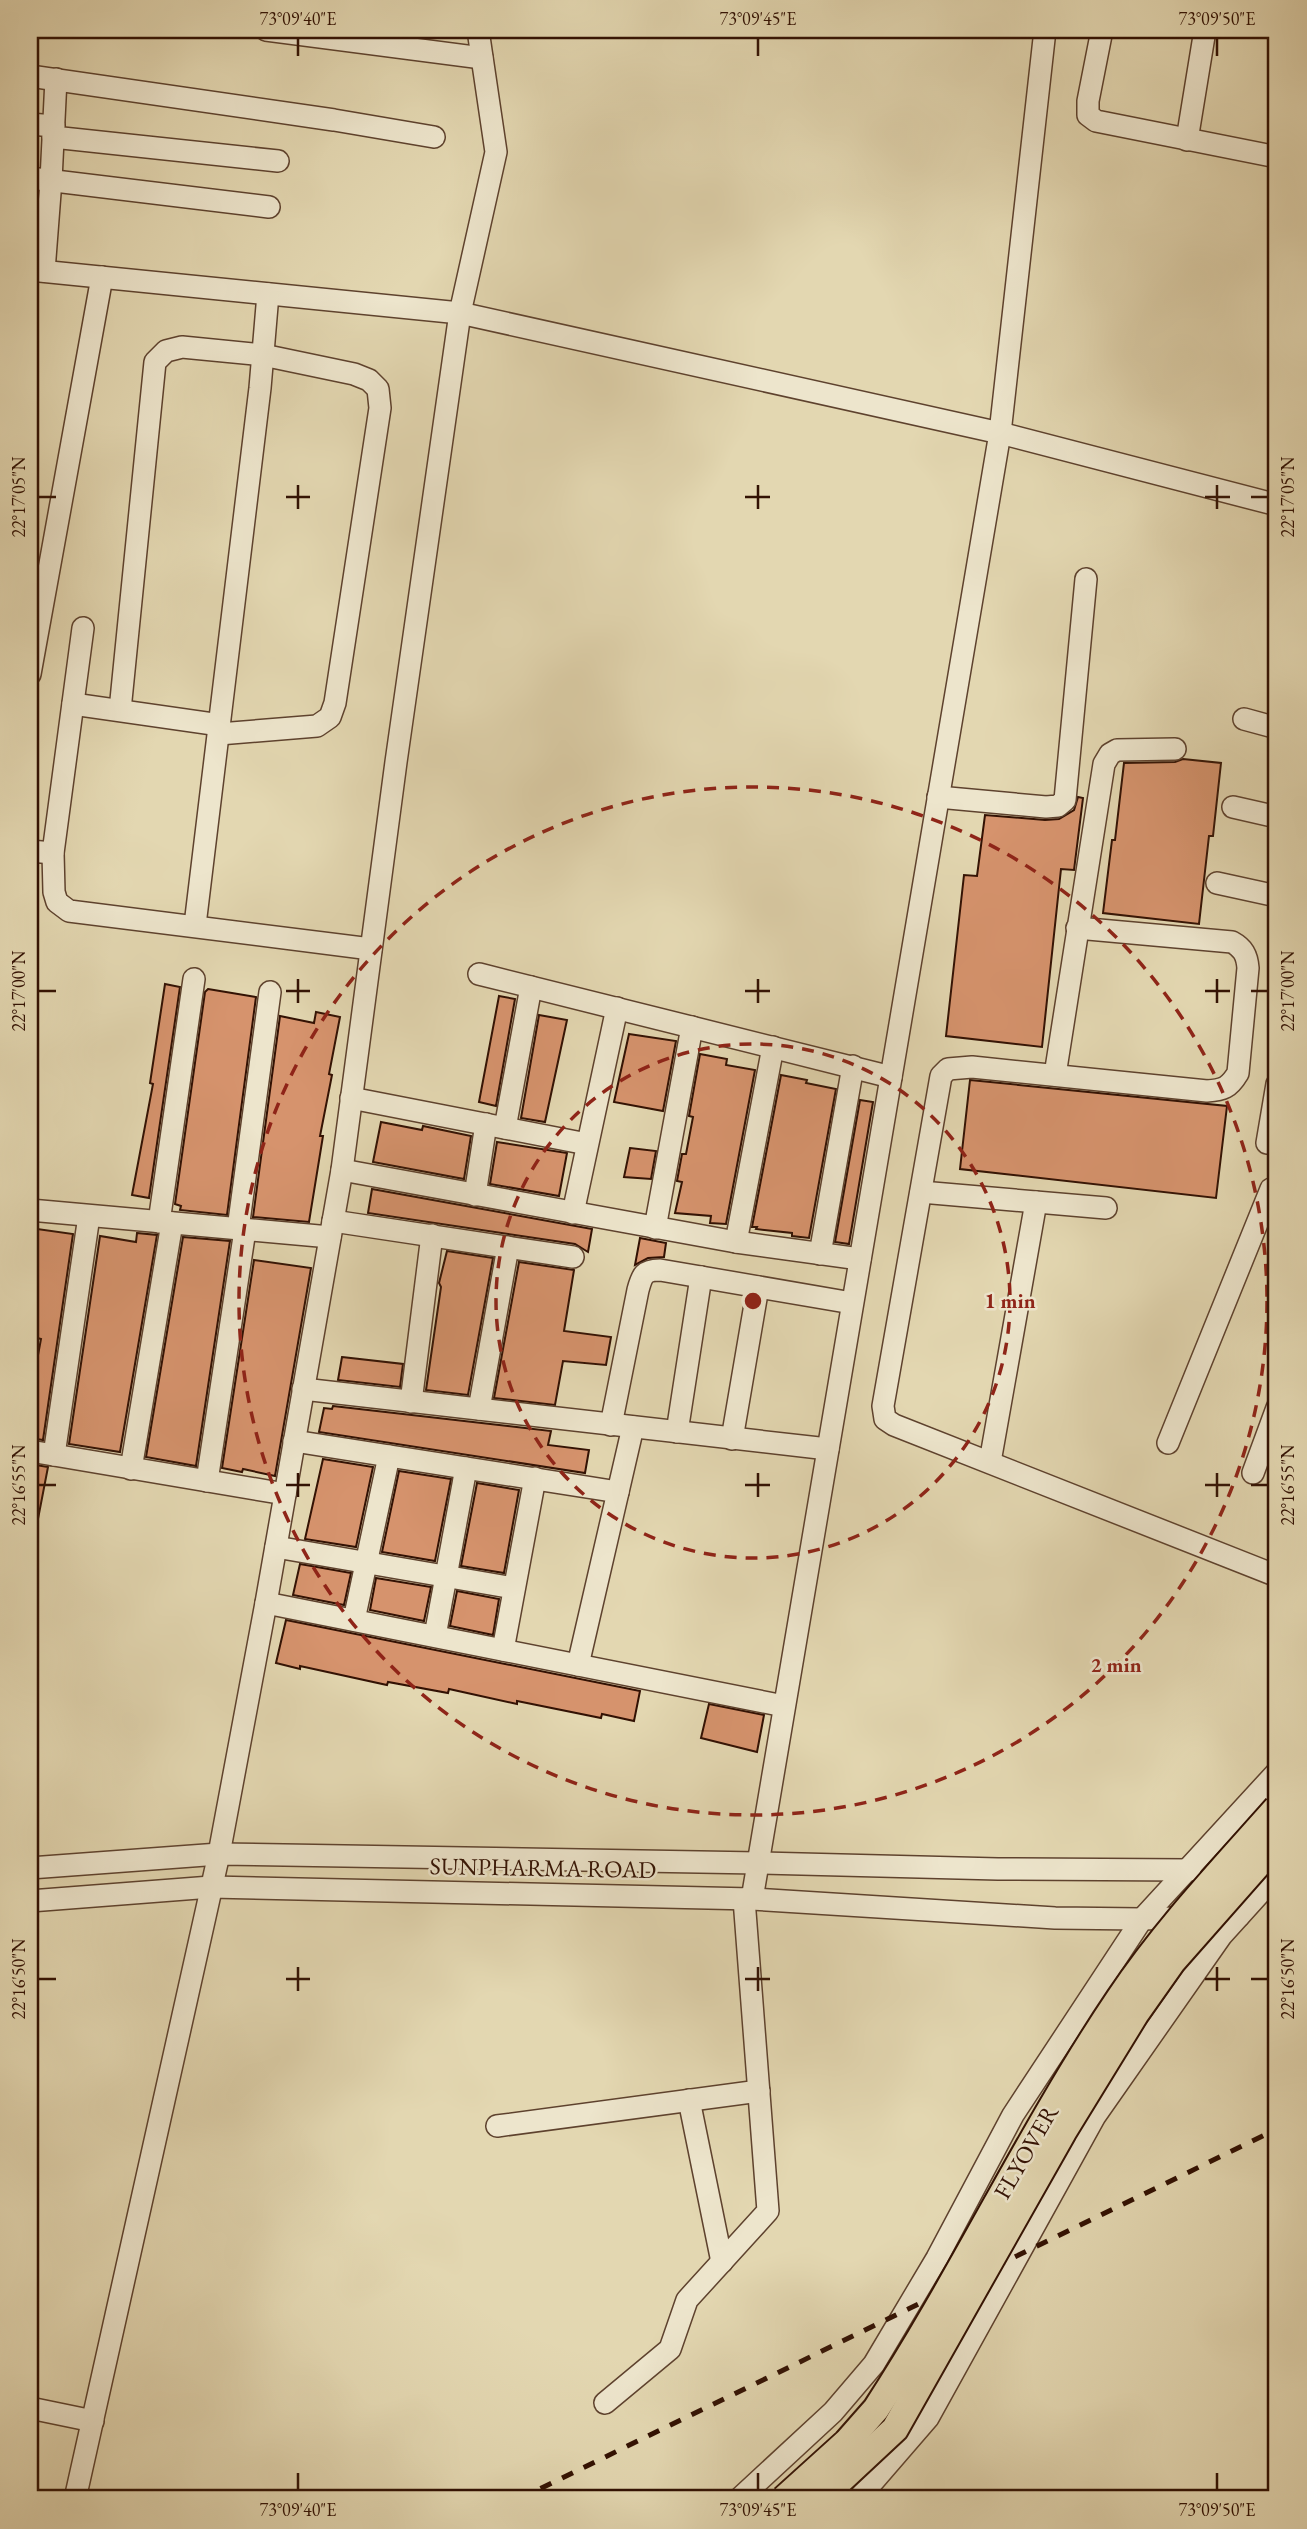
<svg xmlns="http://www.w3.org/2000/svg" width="1307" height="2529" viewBox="0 0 1307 2529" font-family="'EB Garamond',serif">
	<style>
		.building { fill: #d6936d; stroke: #321103; stroke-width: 2 }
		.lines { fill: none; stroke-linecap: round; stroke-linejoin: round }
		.minor-casing { stroke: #5e422e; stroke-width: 24 }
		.minor { stroke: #ede5cc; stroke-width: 21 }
		.rail { stroke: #321103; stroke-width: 5; stroke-dasharray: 12 12; stroke-linecap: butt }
		.major-bridge-casing { stroke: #321103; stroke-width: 30; stroke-linecap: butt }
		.major-bridge { stroke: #e3d7b1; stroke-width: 26 }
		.ticks { fill: none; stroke: #321103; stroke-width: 2.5 }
		.ring { fill: none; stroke: #8f2418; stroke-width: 3.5; stroke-dasharray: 12 9 }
		.labels { text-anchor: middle; stroke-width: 5; stroke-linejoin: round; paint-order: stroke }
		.street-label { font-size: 24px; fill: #321103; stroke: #ede5cc }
		.centre { fill: #8f2418; stroke: #ede5cc; stroke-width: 3.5 }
		.ring-label { font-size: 21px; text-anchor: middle; font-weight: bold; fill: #8f2418; stroke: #ede5cc; stroke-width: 5; stroke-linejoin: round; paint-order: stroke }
		.neatline { fill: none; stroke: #321103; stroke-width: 2.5 }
		.ticks-label { font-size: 18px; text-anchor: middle; fill: #321103 }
	</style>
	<rect width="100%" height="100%" fill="#e3d7b1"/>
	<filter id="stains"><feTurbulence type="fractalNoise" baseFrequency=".00286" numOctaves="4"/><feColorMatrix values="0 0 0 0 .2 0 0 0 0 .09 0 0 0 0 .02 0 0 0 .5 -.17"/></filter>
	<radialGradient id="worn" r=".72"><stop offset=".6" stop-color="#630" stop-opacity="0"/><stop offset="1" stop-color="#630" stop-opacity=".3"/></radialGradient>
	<g class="building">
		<path d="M1183,759L1221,763L1213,836H1209L1199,924L1103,913L1112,840H1115L1124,763L1175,762Z"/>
		<path d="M1078,797L1083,798L1074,870L1061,869L1042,1047L946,1036L964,875L977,876L985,815L1045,820L1059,819L1074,810Z"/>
		<path d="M165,984L180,987L149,1198L132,1195L153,1084L150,1083Z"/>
		<path d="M208,989L256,997L227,1215L180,1210L181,1206L175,1204L205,992Z"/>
		<path d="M499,996L515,999L496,1106L479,1102Z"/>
		<path d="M316,1012L340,1017L329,1074L332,1075L320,1136H323L309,1222L253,1217L280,1016L314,1023Z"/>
		<path d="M539,1015L567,1020L545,1122L521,1118Z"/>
		<path d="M629,1034L676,1041L663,1111L614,1102Z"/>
		<path d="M700,1054L727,1059L726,1065L755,1070L726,1224L710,1223L711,1216L675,1213L682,1182L677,1181L682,1154H686L693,1117L689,1116Z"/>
		<path d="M781,1075L807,1080L806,1083L836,1089L809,1238L792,1236V1233L756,1229L757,1227H752Z"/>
		<path d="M970,1080L1227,1106L1216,1198L960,1169Z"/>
		<path d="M860,1100L873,1102L849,1244L835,1242Z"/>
		<path d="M381,1122L422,1130L423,1126L471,1136L464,1179L373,1162Z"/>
		<path d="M497,1142L567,1153L559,1196L490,1184Z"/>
		<path d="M630,1148L656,1151L651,1179L624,1177Z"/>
		<path d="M372,1189L592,1229L588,1252L575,1244L368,1213Z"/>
		<path d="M30,1228L73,1234L43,1440L30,1438V1398L41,1339L30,1336Z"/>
		<path d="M137,1233L157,1235L120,1452L69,1444L100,1236L136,1242Z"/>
		<path d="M183,1237L230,1241L196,1466L146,1457Z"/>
		<path d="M640,1238L666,1243L664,1257L648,1258L635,1265Z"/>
		<path d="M447,1251L493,1258L468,1395L426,1390L441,1287L439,1283Z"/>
		<path d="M254,1260L311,1268L275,1476L243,1469L242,1472L222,1468Z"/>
		<path d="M519,1262L574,1270L564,1331L611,1337L606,1365L563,1361L555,1405L494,1398Z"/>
		<path d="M342,1357L403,1364L400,1387L338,1380Z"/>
		<path d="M333,1406L551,1431L548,1445L589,1450L585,1473L319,1432L324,1408L332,1409Z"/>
		<path d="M323,1459L373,1467L356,1547L305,1539Z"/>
		<path d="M30,1464L48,1467L38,1519L30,1518Z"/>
		<path d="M399,1471L451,1479L435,1561L382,1552Z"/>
		<path d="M477,1483L519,1490L504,1573L461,1566Z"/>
		<path d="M300,1564L351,1573L344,1605L293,1595Z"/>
		<path d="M376,1578L431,1587L424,1621L370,1610Z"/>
		<path d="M457,1591L499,1599L493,1635L450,1626Z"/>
		<path d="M286,1620L640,1691L634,1721L602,1714L601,1718L517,1701V1704L449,1689L448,1693L388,1682L387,1685L300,1666V1669L276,1663Z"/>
		<path d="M709,1704L764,1715L757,1752L701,1738Z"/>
	</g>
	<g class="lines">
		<defs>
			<g id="minor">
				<path d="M266,30L482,58"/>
				<path d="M1102,30L1088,101V115L1096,121L1277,157"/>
				<path d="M30,76L334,120L434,137"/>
				<path d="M30,124L54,126"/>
				<path d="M53,137L278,161"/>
				<path d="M1187,140L1205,30"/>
				<path d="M30,178L269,207"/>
				<path d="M30,270L460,313L1000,433L1277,505"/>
				<path d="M44,271L51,180L56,79"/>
				<path d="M83,628L53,853L54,892L57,902L69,911L371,949"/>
				<path d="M30,674L102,277"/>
				<path d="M73,704L220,725"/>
				<path d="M120,710L155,362L166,351L182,347L263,355L354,374L369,380L378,389L380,408L335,703L330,717L317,726L219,734"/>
				<path d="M1244,719L1277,728"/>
				<path d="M938,797L1046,807L1058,806L1065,800L1086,579"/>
				<path d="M1233,807L1277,817"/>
				<path d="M30,851L53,853"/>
				<path d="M1217,883L1277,896"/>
				<path d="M195,925L260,388L268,294"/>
				<path d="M1077,928L1232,942C1243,948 1247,955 1248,968L1238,1073C1229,1088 1223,1090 1207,1091L972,1067L948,1069L941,1076L883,1406L885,1419L894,1425L1277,1576"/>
				<path d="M479,974L891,1077"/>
				<path d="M1055,1075L1104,764L1110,754L1117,750L1175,749"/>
				<path d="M351,1098L587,1144"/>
				<path d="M505,1128L531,987"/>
				<path d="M1267,1143L1277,1084"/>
				<path d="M342,1170L736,1242L860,1259"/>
				<path d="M921,1192L1106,1208"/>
				<path d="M475,1195L486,1124"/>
				<path d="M30,1210L330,1237"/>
				<path d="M573,1213L617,1008"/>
				<path d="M333,1221L573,1257"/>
				<path d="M159,1222L194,979"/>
				<path d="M655,1228L692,1027"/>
				<path d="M238,1229L270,992"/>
				<path d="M736,1242L773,1047"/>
				<path d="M820,1254L853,1066"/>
				<path d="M303,1389L828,1449"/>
				<path d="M411,1402L432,1235"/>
				<path d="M479,1409L508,1247"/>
				<path d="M611,1425L638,1290C642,1275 644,1270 660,1270L852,1303"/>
				<path d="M677,1432L701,1277"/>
				<path d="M732,1439L758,1287"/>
				<path d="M294,1441L618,1492"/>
				<path d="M1168,1443L1271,1189L1277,1192"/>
				<path d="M30,1451L285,1494"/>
				<path d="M54,1455L89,1216"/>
				<path d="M990,1462L1036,1202"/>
				<path d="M131,1469L172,1223"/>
				<path d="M1253,1473L1277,1408"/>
				<path d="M207,1481L245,1230"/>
				<path d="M276,1547L514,1588"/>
				<path d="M266,1603L784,1706"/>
				<path d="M354,1620L389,1456"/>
				<path d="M435,1636L466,1468"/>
				<path d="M503,1650L535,1478"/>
				<path d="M578,1665L633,1427"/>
				<path d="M30,1868L219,1854L758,1863L998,1869L1190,1870"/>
				<path d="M752,1899L1000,433L1045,30"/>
				<path d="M30,1901L211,1887L752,1899L1055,1918L1142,1919L1239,1916"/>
				<path d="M689,2100L722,2262"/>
				<path d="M497,2126L759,2091"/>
				<path d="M605,2403L670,2349L687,2300L768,2211L744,1899"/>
				<path d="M30,2408L93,2421"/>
				<path d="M75,2499L219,1854L266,1603L342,1170L396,762L460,313L496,152L478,30"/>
				<path d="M739,2499L833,2412L874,2364L937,2258L1013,2115L1142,1919L1277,1772"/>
				<path d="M858,2499L928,2418L1095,2116L1221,1936L1277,1874"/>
			</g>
		</defs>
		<use href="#minor" class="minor-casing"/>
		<use href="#minor" class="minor"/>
		<path class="rail" d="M519,2499L1277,2129"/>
		<defs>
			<g id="major-bridge">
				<path d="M784,2499L847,2442L876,2409C963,2276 1030,2131 1119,1999C1165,1930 1222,1870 1277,1808"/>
				<path d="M820,2499L895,2429L1063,2132L1136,2013L1172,1962L1277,1843"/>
			</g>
		</defs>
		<use href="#major-bridge" class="major-bridge-casing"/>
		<use href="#major-bridge" class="major-bridge"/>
	</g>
	<path class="ticks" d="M298,38V56M758,38V56M1217,38V56M298,485V509M758,485V509M1217,485V509M38,497H56M286,497H310M745,497H770M1205,497H1230M1251,497H1268M298,979V1003M758,979V1003M1217,979V1003M38,991H56M286,991H310M745,991H770M1205,991H1230M1251,991H1268M298,1473V1497M758,1473V1497M1217,1473V1497M38,1485H56M286,1485H310M745,1485H770M1205,1485H1230M1251,1485H1268M298,1967V1991M758,1967V1991M1217,1967V1991M38,1979H56M286,1979H310M745,1979H770M1205,1979H1230M1251,1979H1268M298,2473V2490M758,2473V2490M1217,2473V2490"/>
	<g class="ring">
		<circle cx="753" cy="1301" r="257"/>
		<circle cx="753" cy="1301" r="514"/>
	</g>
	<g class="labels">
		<g class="street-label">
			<text transform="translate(543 1868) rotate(1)" y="8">SUNPHARMA ROAD</text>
			<text transform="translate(1026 2152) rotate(-60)" y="8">FLYOVER</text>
		</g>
	</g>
	<circle cx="753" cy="1301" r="10" class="centre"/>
	<g class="ring-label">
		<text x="1010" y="1308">1 min</text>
		<text x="1116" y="1672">2 min</text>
	</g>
	<rect width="1307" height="2529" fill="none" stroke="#e3d7b1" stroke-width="77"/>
	<rect x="38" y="38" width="1230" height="2452" class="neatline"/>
	<g class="ticks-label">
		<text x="298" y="25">73°09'40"E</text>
		<text x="758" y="25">73°09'45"E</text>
		<text x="1217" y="25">73°09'50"E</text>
		<text transform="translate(19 497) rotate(-90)" y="6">22°17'05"N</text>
		<text transform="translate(1288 497) rotate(-90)" y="6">22°17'05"N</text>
		<text transform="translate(19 991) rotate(-90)" y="6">22°17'00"N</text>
		<text transform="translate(1288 991) rotate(-90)" y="6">22°17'00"N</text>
		<text transform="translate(19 1485) rotate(-90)" y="6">22°16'55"N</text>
		<text transform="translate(1288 1485) rotate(-90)" y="6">22°16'55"N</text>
		<text transform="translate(19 1979) rotate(-90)" y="6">22°16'50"N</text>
		<text transform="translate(1288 1979) rotate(-90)" y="6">22°16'50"N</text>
		<text x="298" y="2516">73°09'40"E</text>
		<text x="758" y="2516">73°09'45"E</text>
		<text x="1217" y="2516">73°09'50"E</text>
	</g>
	<rect width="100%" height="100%" filter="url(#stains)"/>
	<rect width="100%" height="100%" fill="url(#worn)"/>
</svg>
